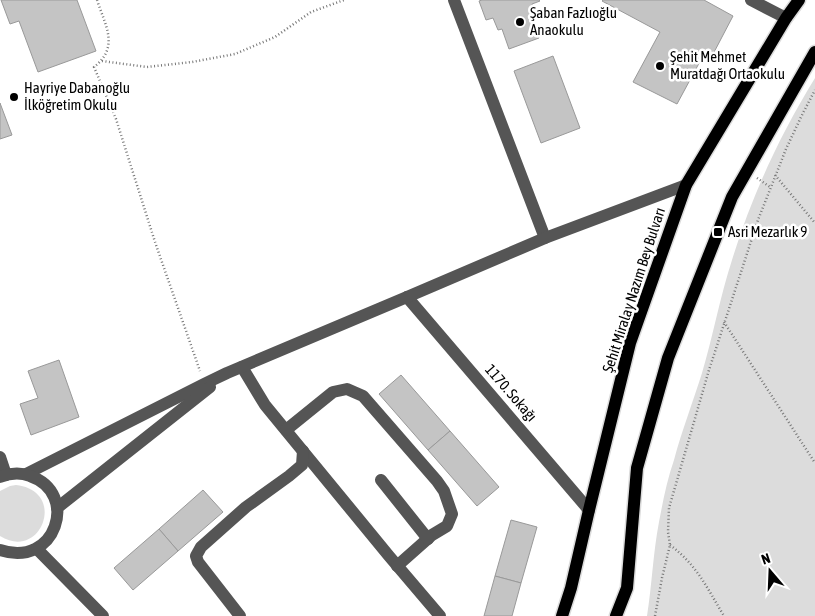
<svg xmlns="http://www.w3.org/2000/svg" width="815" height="616" viewBox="0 0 815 616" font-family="'Asap Condensed',sans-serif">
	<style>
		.green { fill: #dcdcdc }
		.building { fill: #c4c4c4; stroke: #999 }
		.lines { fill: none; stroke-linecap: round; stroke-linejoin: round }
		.major-casing { stroke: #dbdbdb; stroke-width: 15 }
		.path { stroke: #777; stroke-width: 2.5; stroke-dasharray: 1 2.5; stroke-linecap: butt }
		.minor { stroke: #555; stroke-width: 12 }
		.major { stroke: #000; stroke-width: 12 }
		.poi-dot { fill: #000; stroke: #fff; stroke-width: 2 }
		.labels { text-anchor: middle; stroke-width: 5; stroke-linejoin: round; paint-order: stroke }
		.poi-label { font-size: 15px; fill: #000; stroke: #fff; text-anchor: start }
		.street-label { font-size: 15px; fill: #000; stroke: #fff }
	</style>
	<rect width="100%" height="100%" fill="#fff"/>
	<g class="green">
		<path d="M815,78V616H647C652,585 653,553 659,522C663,501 667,480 674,460C682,430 693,402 702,373C713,336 720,297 732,260C752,195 780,135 815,78Z"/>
		<path d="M16,485C68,491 41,562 0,536V491L10,486Z"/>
	</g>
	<g class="building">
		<path d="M1,0H77L96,51L38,72L19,21L10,24Z"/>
		<path d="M482,0H539L540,1L532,4L536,16L531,18L539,38L509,49L502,29L498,30L493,18L486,20L479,1Z"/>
		<path d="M603,0H704L733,16L711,58L704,54L677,104L633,82L660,32L602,1Z"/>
		<path d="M553,56L580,128L541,143L514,71Z"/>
		<path d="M0,103L12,135L0,139Z"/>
		<path d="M59,360L79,417L31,435L20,404L38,398L28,371Z"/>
		<path d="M401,375L450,431L428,450L379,394Z"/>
		<path d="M450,431L499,487L477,506L428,450Z"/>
		<path d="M203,490L223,512L178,551L159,529Z"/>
		<path d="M511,520L537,527L521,583L495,576Z"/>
		<path d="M159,529L178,551L133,590L114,568Z"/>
		<path d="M495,576L521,583L512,616H484Z"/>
	</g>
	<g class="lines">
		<defs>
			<g id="major">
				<path d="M562,616L571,588L589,510L630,343L686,185L786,18L799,0"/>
				<path d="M616,616L627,588L637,468L668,358L732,197L815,52"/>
			</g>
		</defs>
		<use href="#major" class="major-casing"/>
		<g class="path">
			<path d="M97,0C105,25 120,47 94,67L116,119L156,245L200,371"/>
			<path d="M102,61L147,67L192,62L235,54L275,37L311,12L344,0"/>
			<path d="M775,175L815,223"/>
			<path d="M757,178L770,187"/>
			<path d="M724,322L815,463"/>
			<path d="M670,545C697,565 707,588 724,616"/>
			<path d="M655,616L662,578L670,545L668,532L669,508L709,370L758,220L786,149L802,115L815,90"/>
		</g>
		<g class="minor">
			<path d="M454,0L545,238"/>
			<path d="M751,0L786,18"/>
			<path d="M407,297L589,510"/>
			<path d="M242,367L265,405L389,556L440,616"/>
			<path d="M286,430L333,392L347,389L363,396L437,481L444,491L452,514L447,526L432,535L397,566"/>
			<path d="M0,457L6,475"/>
			<path d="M26,474L204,384L227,373L407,297L545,238L686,185"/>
			<path d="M0,477C10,473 20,472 30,476C80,493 56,569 0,550"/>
			<path d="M381,480L428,539"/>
			<path d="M57,508L210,387"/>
			<path d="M37,549L103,616"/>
			<path d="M240,616L198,562L196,556L201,547L246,507L289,476L302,465L303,451"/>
		</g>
		<use href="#major" class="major"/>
	</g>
	<g class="poi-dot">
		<circle cx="520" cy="22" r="5"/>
		<circle cx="660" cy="66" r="5"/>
		<circle cx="14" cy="97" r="5"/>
		<rect x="713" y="227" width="10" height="10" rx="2.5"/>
	</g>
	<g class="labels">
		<g class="poi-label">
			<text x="530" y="18">Şaban Fazlıoğlu<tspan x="530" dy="17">Anaokulu</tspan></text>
			<text x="670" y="62">Şehit Mehmet<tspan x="670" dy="17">Muratdağı Ortaokulu</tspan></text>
			<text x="24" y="93">Hayriye Dabanoğlu<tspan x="24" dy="17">İlköğretim Okulu</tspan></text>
			<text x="728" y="237">Asri Mezarlık 9</text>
		</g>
		<g class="street-label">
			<text transform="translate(634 290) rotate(-72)" y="5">Şehit Miralay Nazım Bey Bulvarı</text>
			<text transform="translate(511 393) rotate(49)" y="5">1170. Sokağı</text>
		</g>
	</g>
	<g transform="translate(770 571) rotate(341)" stroke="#ffffff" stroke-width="4" paint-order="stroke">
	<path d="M0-4L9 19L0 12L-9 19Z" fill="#000000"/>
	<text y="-8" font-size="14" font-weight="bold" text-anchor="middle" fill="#000000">N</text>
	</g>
</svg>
